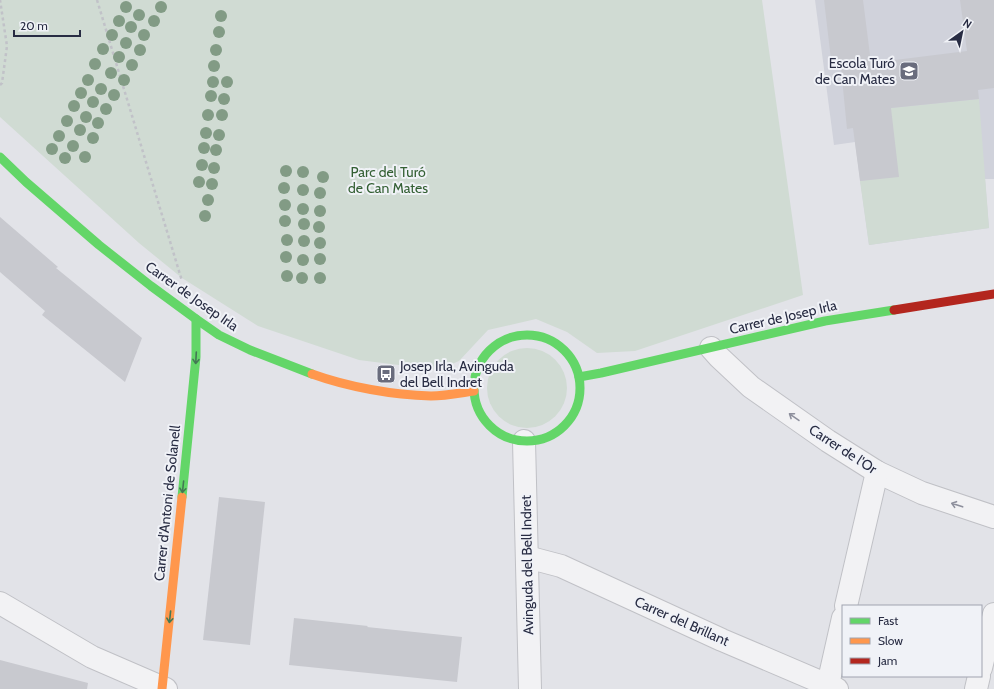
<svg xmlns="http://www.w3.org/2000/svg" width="994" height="689" viewBox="0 0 994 689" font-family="Cabin,sans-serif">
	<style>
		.built { fill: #d0d2db }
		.green { fill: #d0dbd3 }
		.building { fill: #c8c9cf }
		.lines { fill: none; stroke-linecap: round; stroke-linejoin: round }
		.street-casing { stroke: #c0c1c6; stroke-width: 24 }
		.path { stroke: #c1c2c8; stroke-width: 2.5; stroke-dasharray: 3 3; stroke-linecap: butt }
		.street { stroke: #f2f2f4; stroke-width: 22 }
		.fast { stroke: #63d668; stroke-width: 9 }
		.slow { stroke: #ff974d; stroke-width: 9 }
		.jam { stroke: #b3261e; stroke-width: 9 }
		.tree { fill: #829b85 }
		.oneway { stroke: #437854 }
		.oneway2 { stroke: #8d8f9c }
		.labels { text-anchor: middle; stroke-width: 4; stroke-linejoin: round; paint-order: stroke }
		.poi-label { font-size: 14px; fill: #282c43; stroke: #f0f2f7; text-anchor: end }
		.park-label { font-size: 14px; fill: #346034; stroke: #f0f2f7 }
		.street-label { font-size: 14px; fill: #282c43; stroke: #f0f2f7 }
	</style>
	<rect width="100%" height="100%" fill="#e2e3e8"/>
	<path class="built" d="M815,0H994V179H985L989,228L869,245L855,142L834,145Z"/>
	<g class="green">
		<path d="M0,0H762L803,295L635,351L597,353L567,332L536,319L488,330L459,361L438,370L359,360L258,326L182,278L139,243L0,117Z"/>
		<path d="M979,99L989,228L869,245L860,181L899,176L853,112Z"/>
		<circle cx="527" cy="388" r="40"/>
	</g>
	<g class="building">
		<path d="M824,0H863L871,63L967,51L960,0H994V88L978,90L979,99L891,108L899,177L860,181L853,128L847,129L841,68H832Z"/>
		<path d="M0,217L58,267L56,268L142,338L125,382L42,315L45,311L0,272Z"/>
		<path d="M219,497L265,502L250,645L203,640Z"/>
		<path d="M294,618L368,626L367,627L462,637L457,682L289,665Z"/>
		<path d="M0,660L88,683L87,689H0Z"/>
	</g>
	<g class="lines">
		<defs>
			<g id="street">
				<path d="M711,348L719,357L751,387L828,441L877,472L922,493L994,517"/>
				<path d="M524,441L530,689"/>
				<path d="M527,557L561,566L722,640L837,689"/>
				<path d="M0,603L92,657L166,689"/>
				<path d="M846,606L877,472"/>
				<path d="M981,668L994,614"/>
				<path d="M827,689L843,618"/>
				<path d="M976,689L979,676"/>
			</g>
		</defs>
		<use href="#street" class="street-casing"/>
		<g class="path">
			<path d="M97,0L182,281"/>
			<path d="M0,85L2,83L7,46L0,0"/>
		</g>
		<use href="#street" class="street"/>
		<g class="fast">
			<path d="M0,157L26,182L99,245L151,286L196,319L219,335L250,350L312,374"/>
			<circle cx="527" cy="388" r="53"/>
			<path d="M579,377L601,373L825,321L894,310"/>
			<path d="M182,497L196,357V319"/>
		</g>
		<g class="slow">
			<path d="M312,374C348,387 393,395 431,396C445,396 460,393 474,391"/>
			<path d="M162,689L182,497"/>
		</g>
		<path class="jam" d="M894,310L994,294"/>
	</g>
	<g class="tree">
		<circle cx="126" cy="7" r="6"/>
		<circle cx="161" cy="7" r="6"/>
		<circle cx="139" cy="15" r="6"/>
		<circle cx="221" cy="16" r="6"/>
		<circle cx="119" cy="21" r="6"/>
		<circle cx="154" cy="21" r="6"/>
		<circle cx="131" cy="27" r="6"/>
		<circle cx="219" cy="32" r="6"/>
		<circle cx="112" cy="35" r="6"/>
		<circle cx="144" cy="35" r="6"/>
		<circle cx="126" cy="43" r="6"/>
		<circle cx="103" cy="49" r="6"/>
		<circle cx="140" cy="50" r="6"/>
		<circle cx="216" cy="50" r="6"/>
		<circle cx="119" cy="57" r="6"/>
		<circle cx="95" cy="64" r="6"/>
		<circle cx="132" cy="65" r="6"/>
		<circle cx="214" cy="66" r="6"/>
		<circle cx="111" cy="73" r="6"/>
		<circle cx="88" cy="80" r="6"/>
		<circle cx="124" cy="80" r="6"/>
		<circle cx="213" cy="82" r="6"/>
		<circle cx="227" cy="82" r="6"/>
		<circle cx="101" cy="89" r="6"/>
		<circle cx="81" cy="93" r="6"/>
		<circle cx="114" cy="95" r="6"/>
		<circle cx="211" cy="96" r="6"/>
		<circle cx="224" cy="99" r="6"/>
		<circle cx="93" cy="102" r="6"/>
		<circle cx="74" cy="106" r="6"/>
		<circle cx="106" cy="109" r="6"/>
		<circle cx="208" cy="115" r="6"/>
		<circle cx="222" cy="115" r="6"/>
		<circle cx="86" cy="117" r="6"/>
		<circle cx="67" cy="121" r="6"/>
		<circle cx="98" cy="123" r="6"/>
		<circle cx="80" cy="130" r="6"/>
		<circle cx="206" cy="133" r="6"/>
		<circle cx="219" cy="135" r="6"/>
		<circle cx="59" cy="136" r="6"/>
		<circle cx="93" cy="138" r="6"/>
		<circle cx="73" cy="146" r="6"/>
		<circle cx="204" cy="148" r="6"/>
		<circle cx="52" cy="149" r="6"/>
		<circle cx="216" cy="150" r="6"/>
		<circle cx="85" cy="157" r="6"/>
		<circle cx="65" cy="158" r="6"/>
		<circle cx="202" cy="165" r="6"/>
		<circle cx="214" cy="168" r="6"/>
		<circle cx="286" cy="171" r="6"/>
		<circle cx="303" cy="172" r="6"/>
		<circle cx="323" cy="177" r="6"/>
		<circle cx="199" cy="182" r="6"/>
		<circle cx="212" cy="184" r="6"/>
		<circle cx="284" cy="188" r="6"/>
		<circle cx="303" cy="190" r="6"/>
		<circle cx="320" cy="193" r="6"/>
		<circle cx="208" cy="200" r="6"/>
		<circle cx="285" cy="205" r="6"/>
		<circle cx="303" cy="209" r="6"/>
		<circle cx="320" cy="211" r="6"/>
		<circle cx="205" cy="216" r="6"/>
		<circle cx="285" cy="221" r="6"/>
		<circle cx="304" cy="224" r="6"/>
		<circle cx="319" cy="227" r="6"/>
		<circle cx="287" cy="240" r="6"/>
		<circle cx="304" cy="241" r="6"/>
		<circle cx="320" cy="243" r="6"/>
		<circle cx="286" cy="257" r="6"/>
		<circle cx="320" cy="259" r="6"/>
		<circle cx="303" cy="260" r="6"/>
		<circle cx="287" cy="276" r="6"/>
		<circle cx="302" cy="278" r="6"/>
		<circle cx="320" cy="278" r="6"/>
	</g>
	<defs><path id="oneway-shaft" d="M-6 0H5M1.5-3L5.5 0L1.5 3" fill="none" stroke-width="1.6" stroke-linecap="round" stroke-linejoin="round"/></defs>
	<g class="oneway">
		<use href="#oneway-shaft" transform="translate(196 358) rotate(93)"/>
		<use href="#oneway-shaft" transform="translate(183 487) rotate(96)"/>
		<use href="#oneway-shaft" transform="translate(170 617) rotate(96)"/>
	</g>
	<g class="oneway2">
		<use href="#oneway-shaft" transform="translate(794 417) rotate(-145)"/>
		<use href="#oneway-shaft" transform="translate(957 505) rotate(-162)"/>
	</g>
	<defs>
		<symbol id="school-square" viewBox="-11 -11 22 22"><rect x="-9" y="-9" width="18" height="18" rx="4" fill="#696c7d" stroke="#f0f2f7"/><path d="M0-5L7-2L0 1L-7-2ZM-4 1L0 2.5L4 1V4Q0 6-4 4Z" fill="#fff"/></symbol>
		<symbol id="bus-square" viewBox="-11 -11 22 22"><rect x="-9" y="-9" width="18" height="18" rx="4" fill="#696c7d" stroke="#f0f2f7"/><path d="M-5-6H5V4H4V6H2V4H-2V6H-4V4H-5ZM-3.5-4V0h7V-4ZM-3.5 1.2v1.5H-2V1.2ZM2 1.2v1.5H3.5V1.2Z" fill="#fff"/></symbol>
	</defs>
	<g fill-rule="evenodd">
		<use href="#school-square" x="898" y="60" width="22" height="22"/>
		<use href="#bus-square" x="375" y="363" width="22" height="22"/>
	</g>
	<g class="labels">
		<g class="poi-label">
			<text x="895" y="68">Escola Turó<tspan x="895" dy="16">de Can Mates</tspan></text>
			<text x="400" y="371" text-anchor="start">Josep Irla, Avinguda<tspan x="400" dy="16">del Bell Indret</tspan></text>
		</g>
		<g class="park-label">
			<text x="388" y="177">Parc del Turó<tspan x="388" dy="16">de Can Mates</tspan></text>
		</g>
		<g class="street-label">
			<text transform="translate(192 296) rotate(35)" y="5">Carrer de Josep Irla</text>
			<text transform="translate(783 317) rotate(-13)" y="5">Carrer de Josep Irla</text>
			<text transform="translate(843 449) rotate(33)" y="5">Carrer de l'Or</text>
			<text transform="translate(167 503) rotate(-84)" y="5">Carrer d'Antoni de Solanell</text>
			<text transform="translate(527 565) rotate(-91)" y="5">Avinguda del Bell Indret</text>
			<text transform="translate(682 621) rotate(24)" y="5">Carrer del Brillant</text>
		</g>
	</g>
	<rect x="842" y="605" width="140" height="72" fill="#f0f2f7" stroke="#a0a3af"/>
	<rect x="850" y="618" width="20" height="6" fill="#63d668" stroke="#a0a3af"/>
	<text x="878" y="625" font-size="12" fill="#282c43">Fast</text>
	<rect x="850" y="638" width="20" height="6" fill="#ff974d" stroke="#a0a3af"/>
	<text x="878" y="645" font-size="12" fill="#282c43">Slow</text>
	<rect x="850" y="658" width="20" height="6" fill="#b3261e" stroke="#a0a3af"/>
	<text x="878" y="665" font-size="12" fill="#282c43">Jam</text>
	<g transform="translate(962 32) rotate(33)" stroke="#f0f2f7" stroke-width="3" paint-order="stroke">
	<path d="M0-3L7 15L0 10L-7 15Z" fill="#282c43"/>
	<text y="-6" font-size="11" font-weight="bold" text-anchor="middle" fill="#282c43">N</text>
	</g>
	<path d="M14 30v6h66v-6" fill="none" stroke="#282c43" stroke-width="2"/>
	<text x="20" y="30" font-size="12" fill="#282c43" stroke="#f0f2f7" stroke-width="3" paint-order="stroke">20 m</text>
</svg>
